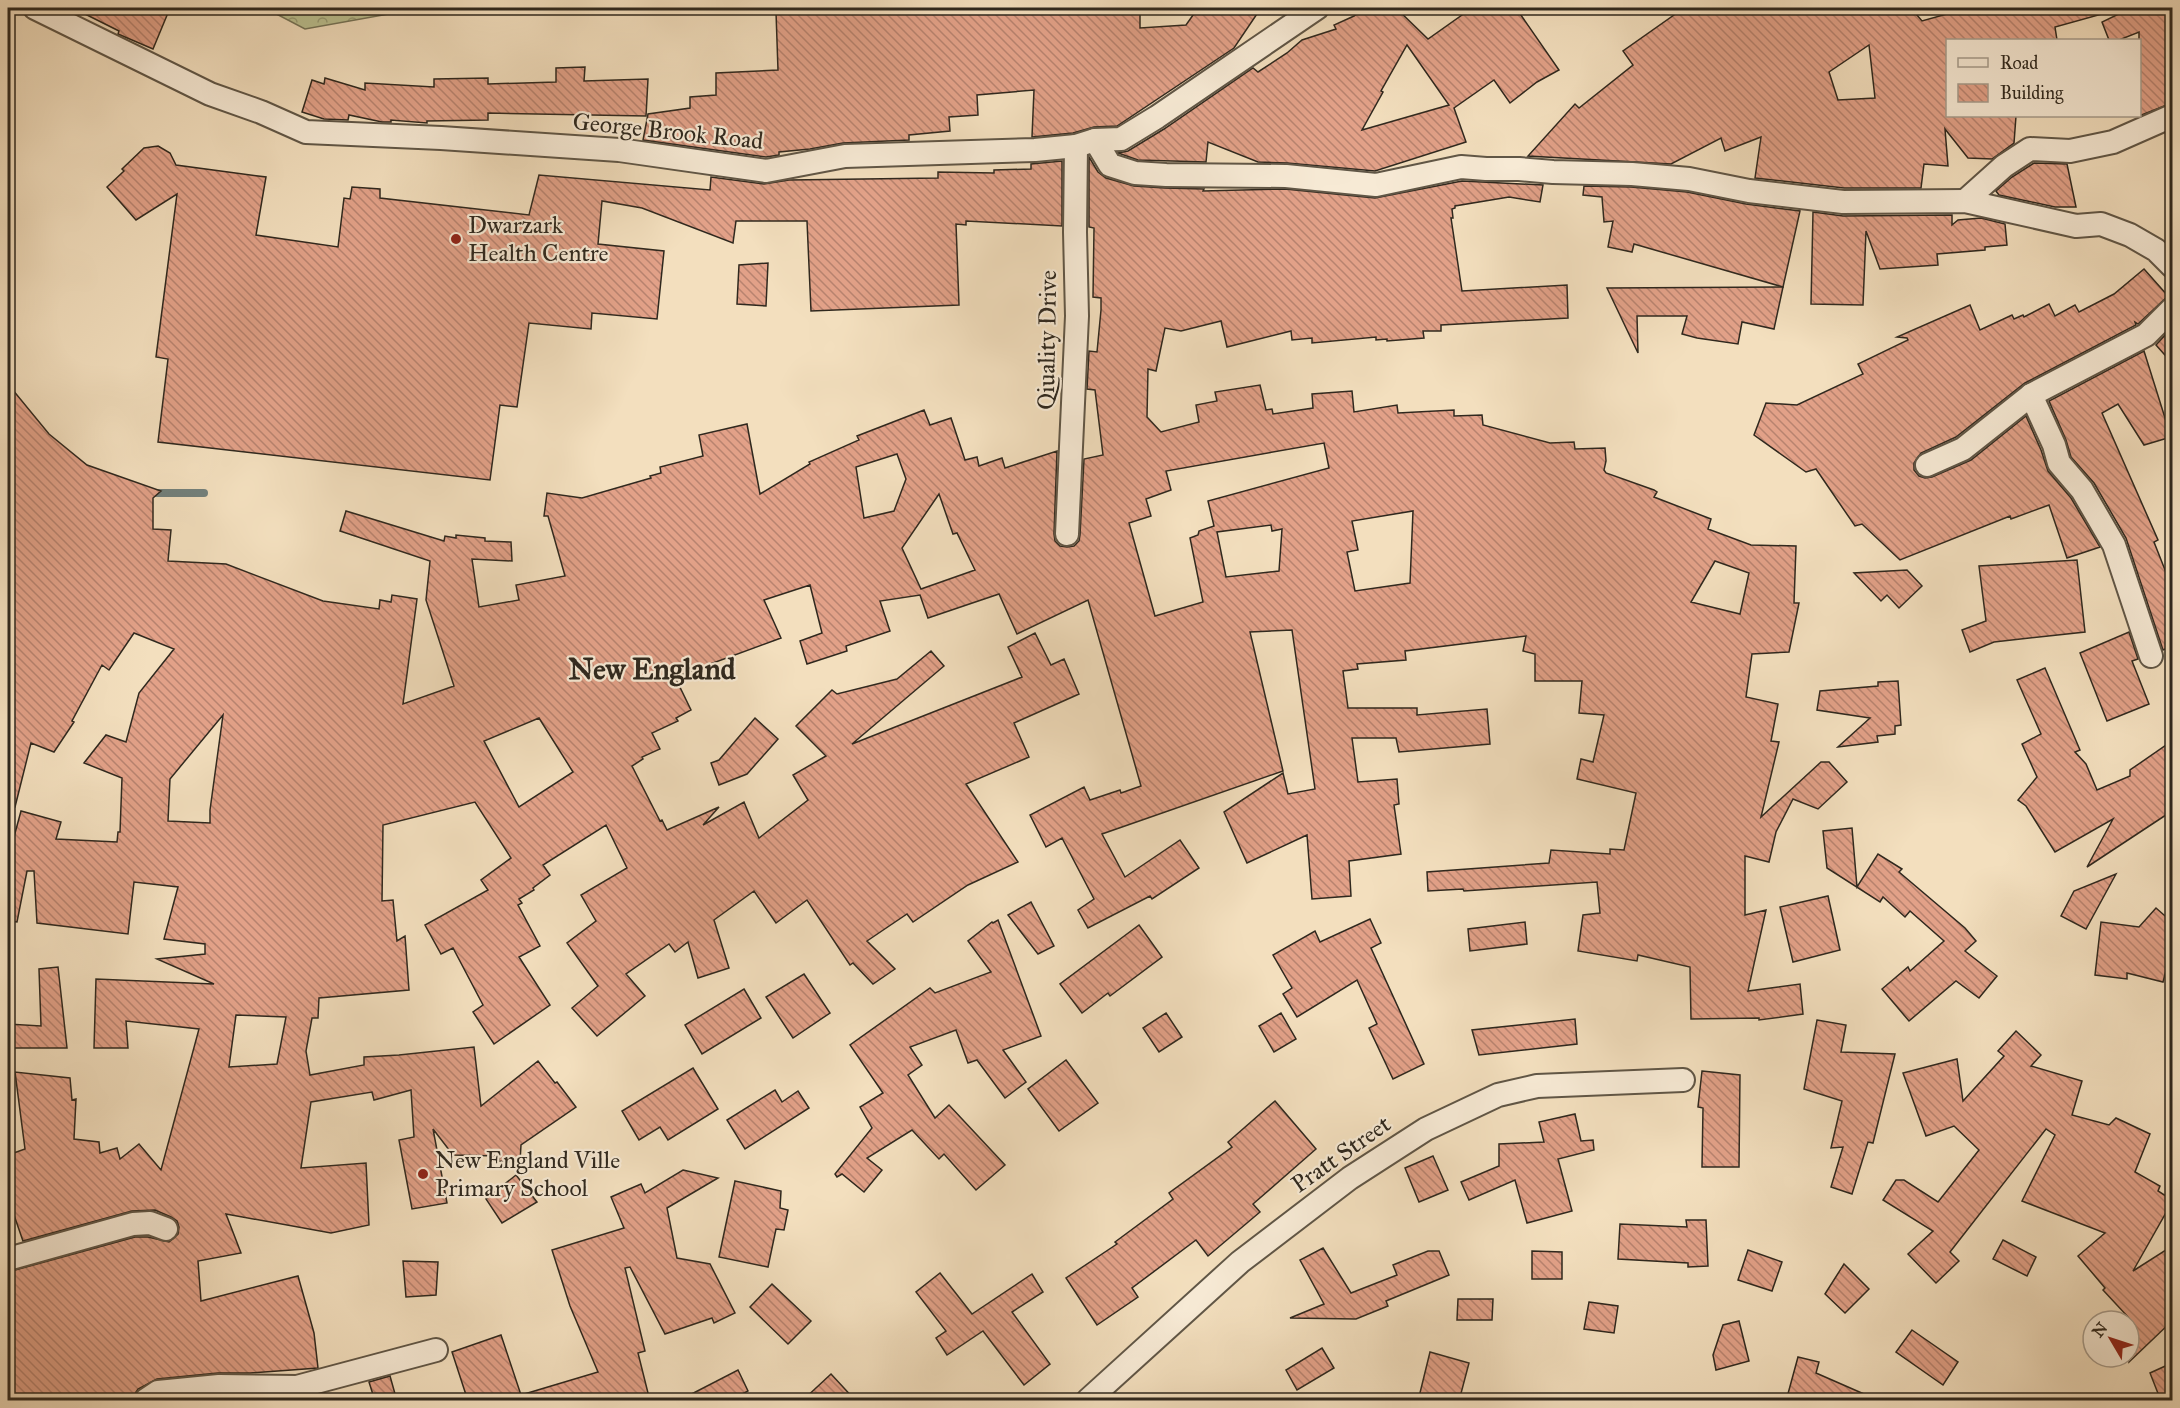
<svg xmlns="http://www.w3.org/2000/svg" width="2180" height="1408" viewBox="0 0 2180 1408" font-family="'IM FELL Great Primer',serif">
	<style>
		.park { fill: url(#park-crowns); stroke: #757458; stroke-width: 1.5 }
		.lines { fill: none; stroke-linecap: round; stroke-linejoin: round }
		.stream { stroke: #72807c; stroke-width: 8 }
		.building { fill: url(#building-back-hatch); stroke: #2f281e; stroke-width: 1.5; fill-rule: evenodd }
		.street-casing { stroke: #605646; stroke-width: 26 }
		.street { stroke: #f7ead5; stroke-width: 22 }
		.poi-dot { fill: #8f2418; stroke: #f7ead5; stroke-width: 2 }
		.labels { text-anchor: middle; stroke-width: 4.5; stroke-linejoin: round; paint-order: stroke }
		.street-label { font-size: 24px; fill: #2f281e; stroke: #f7ead5 }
		.poi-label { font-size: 24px; fill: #2f281e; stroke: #f7ead5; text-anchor: start }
		.district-label { font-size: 30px; font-weight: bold; fill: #2f281e; stroke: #f7ead5 }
	</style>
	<defs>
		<pattern id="park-crowns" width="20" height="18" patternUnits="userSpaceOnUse" patternTransform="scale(1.5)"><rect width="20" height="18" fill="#bbc191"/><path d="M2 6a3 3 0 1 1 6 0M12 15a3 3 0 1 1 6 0" fill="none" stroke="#989d76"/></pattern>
		<pattern id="building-back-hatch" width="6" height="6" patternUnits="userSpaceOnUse" patternTransform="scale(1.5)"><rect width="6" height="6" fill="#e2a188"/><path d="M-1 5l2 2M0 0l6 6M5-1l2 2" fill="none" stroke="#b8836f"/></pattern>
	</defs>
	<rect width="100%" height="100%" fill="#f3dfbe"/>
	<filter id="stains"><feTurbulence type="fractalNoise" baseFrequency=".00333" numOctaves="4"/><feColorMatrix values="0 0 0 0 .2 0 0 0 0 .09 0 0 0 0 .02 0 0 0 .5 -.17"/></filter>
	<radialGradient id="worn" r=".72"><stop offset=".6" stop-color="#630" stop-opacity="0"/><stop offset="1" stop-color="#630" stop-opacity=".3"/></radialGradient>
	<path class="park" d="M265,8H435H422L305,29Z"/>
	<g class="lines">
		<path class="stream" d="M148,493H204"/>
	</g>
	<g class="building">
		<path d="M73,8H170L153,49L118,34L119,31Z"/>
		<path d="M868,8H1126V13L1140,14V28L1186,25L1198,8H1261L1234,48L1117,126L1094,127L1073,133L1032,137L1034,90L977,95L978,115L949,117L950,131L909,135V140L843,143L810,149L779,152V155L766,157L643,140L648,114L690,108V97L716,95V73L778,70L776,12Z"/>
		<path d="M1365,8H1396L1428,39L1472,8H1516L1559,70L1537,82L1510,103L1494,80L1454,108L1466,142L1375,171L1287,163L1258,162L1208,142L1206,162L1138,160L1118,153L1128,151L1164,129L1253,68L1258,72L1287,53L1302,40L1336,29L1334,25L1354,16ZM1407,45L1449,105L1362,130L1383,92L1381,91Z"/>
		<path d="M1684,8H1911L1922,21L1954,12L1952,8H2101L2102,14L2055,27L2057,40H1947V116H2016L2014,143L1992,159L1968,158L1945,129L1948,166L1924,164L1921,188H1844L1755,178L1761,137L1725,151L1721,138L1671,164L1528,156L1575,104L1579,108L1633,65L1623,51ZM1869,45L1875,98L1838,100L1829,72Z"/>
		<path d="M2131,8H2172V103L2139,116V32L2119,40H2109L2102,22Z"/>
		<path d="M585,67L584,81L648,79L646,116L488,113V120L427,121V123L391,120V122H382L349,115L348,120L324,119L302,112L312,80L324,84L325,78L365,90V83L434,87V79L488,78V84L556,82V68Z"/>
		<path d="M158,146L170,153L176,165L266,177L256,235L338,247L344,198L350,199L352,187L380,189V198L529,215L539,175L710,190L711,177L764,184L789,180L938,178V172L994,173V170L1031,169V164L1062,161V226L966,221V225L956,224L959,305L811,311L807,221H736L733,243L642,208L602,201L598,244L664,251L657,319L592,313L591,329L529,323L517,407L500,405L490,480L158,442L168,359L156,357L177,194L136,220L107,187L124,171L122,169L144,148Z"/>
		<path d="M1089,157L1098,172L1106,178L1134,186L1165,188L1204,189L1203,191L1285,189L1375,198L1462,181L1543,185L1540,202L1509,197L1455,206V208L1452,209L1453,218H1451L1462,291L1567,285L1568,318L1441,325V331H1423L1424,338L1387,341V339L1376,340V337L1312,343V338L1292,340L1291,331L1227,347L1221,321L1181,331L1165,328L1156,371L1148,369L1147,417L1161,432L1199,422L1196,405L1217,401L1215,392L1260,385L1266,410L1272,409L1273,414L1313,408L1312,394L1352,391L1354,412L1397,405L1398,413L1454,410V416L1482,415L1483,425L1550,443L1574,442L1575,449L1605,448L1606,461L1604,470L1606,473L1654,490L1657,492L1654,497L1711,519L1708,529L1751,545L1796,546L1794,603H1799L1789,652L1752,654L1746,697L1778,704L1771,741L1779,742L1761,817L1821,762H1829L1847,782L1818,809L1793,799L1776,832L1769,862L1745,856V915L1766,910L1748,991L1800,984L1803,1014L1759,1020V1018L1691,1019L1690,967L1638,955L1637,961L1578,951L1583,915L1600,913L1597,882L1464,891L1463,889L1428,891L1427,872L1549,863L1551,850L1610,854V849L1624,850L1636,793L1577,779L1581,759L1593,762L1604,715L1579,713L1582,681H1535V654L1523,651L1526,636L1405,651L1406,660L1357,664L1358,669L1343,671L1348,708H1417V715L1487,709L1490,744L1399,752L1396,738H1352L1358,782L1397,779L1399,804L1394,805L1401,854L1349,861L1351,896L1312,899L1307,835L1247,863L1224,812L1283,773L1288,794L1315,789L1292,630L1250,632L1283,771L1102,834L1125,877L1180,840L1199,868L1152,899L1150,896L1088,928L1078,910L1094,899L1062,838L1046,847L1030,815L1084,787L1090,800L1120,790L1121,793L1141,786L1088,600L1017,634L999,594L928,618L920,595L880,601L890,631L846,646L847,651L807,664L800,641L822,633L810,585L764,600L781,638L675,677L691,710L676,718L678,721L652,733L660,749L642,757L643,759L632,766L660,821L662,820L667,830L719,807L703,825L744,802L759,838L808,800L793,775L826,756L796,726L832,690L837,694L897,679L931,651L944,666L852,744L1022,677L1008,647L1035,633L1051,665L1064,659L1079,694L1014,723L1029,757L966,784L1018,862L968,885L913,922L907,914L867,941L895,969L873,984L853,963L850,965L807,900L776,923L754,891L714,920L729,968L698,978L688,942L675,952L669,944L626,974L645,996L597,1036L572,1008L598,986L567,943L596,921L581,895L627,868L606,825L543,865L550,875L533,888L534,890L519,899L522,903L518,905L540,946L519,957L550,1005L494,1044L473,1012L483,1005L453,948L441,954L425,925L488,890L481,880L511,858L475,802L383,825L382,901L393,900L397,941L405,936L409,990L319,998L318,1018H312L306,1051L310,1075L364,1065V1057L399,1055L474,1047L481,1106L538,1061L555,1083L557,1082L576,1107L521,1145L520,1162L499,1161V1156L453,1155L433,1129L447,1203L412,1209L399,1140L414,1137L411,1090L374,1100L372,1092L311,1102L301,1168L366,1163L369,1225L331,1233L226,1214L241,1253L198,1261L201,1301L298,1276L314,1333L318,1368L250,1373H218L157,1379L138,1389L134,1395L133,1401H105L104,1397L94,1401H8V1272L135,1237H148L169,1242L178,1234L179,1227L177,1221L171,1217L155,1210L132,1211L23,1241L14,1215L8,1218V1155L25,1149L15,1072L70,1078L72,1100L76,1099L74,1139L99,1142L100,1153L117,1148L120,1159L139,1144L161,1170L199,1029L126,1021L128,1048H94L96,979L214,984L157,959L205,954V944L164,939L178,887L134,882L128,934L37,923L34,871H27L17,922L8,921V859L21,811L61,822L56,839L117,842L118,832H120L122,778L84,763L106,735L126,742L139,693L174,649L134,633L109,670L102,665L72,721L74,722L54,752L31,743L15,807H8V384L49,434L87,465L161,491L153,498V529L171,530L168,561L226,564L323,601L379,609L380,600L391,602L392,595L417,599L403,704L454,686L426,600L430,561L340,531L346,511L444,541L445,536L456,538V535L485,538V541L511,542L512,561L472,559L479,607L519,600L516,585L565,576L548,516H544L547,493L582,498L651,478L650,476L661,473L660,467L703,456L699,435L747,424L760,494L810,464L809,462L859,440L857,436L924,410L930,425L951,418L965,460L977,457L979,466L1002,458L1005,468L1057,451L1054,534L1055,541L1060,546L1067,547L1074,546L1079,541L1080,535L1084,459L1103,455L1095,390L1087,389L1089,351L1097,352L1101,310V298L1093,297L1094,228L1089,227ZM1324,443L1329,468L1208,501L1214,526L1199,531L1198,535L1190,538L1203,602L1155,616L1129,523L1151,516L1146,499L1171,490L1166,471ZM897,454L906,479L894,511L864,518L856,467ZM939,494L953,534L957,533L975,570L921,589L902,548ZM1413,511L1410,583L1355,591L1347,552L1358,550L1352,521ZM1271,525L1272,531L1282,529L1279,571L1226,577L1217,532ZM1715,561L1749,573L1740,614L1691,602ZM223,715L210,810V823L168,821L170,779ZM539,718L573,772L519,807L484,741ZM236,1015L286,1017L277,1064L229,1067Z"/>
		<path d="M2034,163L2067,164L2076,207H2055L1999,195L1996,191L2012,177Z"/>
		<path d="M1584,186L1631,187L1687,192L1746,204L1800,211L1783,287L1634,244L1632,252L1608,247L1613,221L1604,222L1602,197L1583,195Z"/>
		<path d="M1813,212L1843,216L1952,215V225L1958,220L1981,218L2005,224L2007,245L1985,247V250L1937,254L1938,265L1880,269L1866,231L1863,305L1811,304Z"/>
		<path d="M768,263L766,306L737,304L739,265Z"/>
		<path d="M2144,269L2168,296L2138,324L2135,322L2136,325L2025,383L1956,437L1921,453L1914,463V470L1919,476L1925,478L1932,477L1971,460L2026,416L2041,450L2048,471L2071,498L2100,547L2067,558L2049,505L2011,519L2010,516L1900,560L1862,524L1855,526L1816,469L1806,472L1754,435L1766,403L1797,405L1863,374L1858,364L1908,340L1907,338L1897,337L1970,305L1980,330L2012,315L2014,319L2023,315L2024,317L2049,304L2055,316L2075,305L2079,312L2114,294Z"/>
		<path d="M1783,287L1774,329L1742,322L1738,344L1697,338L1682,334L1687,316H1637L1638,353L1607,288Z"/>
		<path d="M2167,333L2172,340V363L2156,345Z"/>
		<path d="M2144,351L2171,437L2144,445L2118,404L2102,413L2158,540L2154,542L2167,575L2172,574V646L2163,650L2126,538L2094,483L2071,457L2066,440L2049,401Z"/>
		<path d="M2077,560L2085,632L1994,642L1970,652L1962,630L1986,621L1979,566Z"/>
		<path d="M1907,570L1922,586L1899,608L1887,595L1881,601L1854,573Z"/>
		<path d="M2129,632L2138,659L2132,661L2149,704L2107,721L2080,653Z"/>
		<path d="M2045,668L2080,750L2075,752L2086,764L2097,790L2130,776V770L2172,741V811L2087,867L2113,819L2055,852L2026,806L2018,800L2037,777L2022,744L2041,734L2017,680Z"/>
		<path d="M1898,681L1901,725L1895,726V734L1877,736L1878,742L1838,747L1870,718L1817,710L1820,691L1878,686V682Z"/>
		<path d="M755,718L778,739L747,774L719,785L711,763L719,760Z"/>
		<path d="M1852,828L1857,887L1878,854L1902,869L1899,872L1965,928L1976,941L1965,951L1997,976L1979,998L1956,981L1909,1021L1882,989L1908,967L1910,971L1944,941L1910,911L1905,917L1883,897L1880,902L1827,868L1823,831Z"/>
		<path d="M2116,874L2086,929L2061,916L2074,891Z"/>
		<path d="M1828,896L1840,950L1793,962L1780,907Z"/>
		<path d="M1031,902L1054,946L1038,954L1008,915Z"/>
		<path d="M2156,908L2172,922V958L2168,963L2163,982L2127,973V979L2095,975L2101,922L2139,927Z"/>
		<path d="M1370,919L1381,943L1371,948L1424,1064L1393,1079L1369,1028L1377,1024L1357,980L1297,1017L1283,994L1292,988L1273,955L1315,931L1320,942Z"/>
		<path d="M998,920L1041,1036L1003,1050L1026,1082L1005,1098L977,1060L968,1063L956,1030L910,1047L922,1065L908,1075L935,1118L949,1105L1005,1165L976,1190L944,1154L939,1159L912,1130L867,1158L882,1170L864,1192L842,1174L837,1177L835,1174L872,1128L860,1107L883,1093L850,1045L930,988L935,993L991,972L968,941L992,922L993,923Z"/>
		<path d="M1525,922L1527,944L1470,951L1468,929Z"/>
		<path d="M1139,925L1162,957L1110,996L1108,993L1082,1013L1060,984Z"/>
		<path d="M58,967L67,1048H8V1024L41,1026L39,969Z"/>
		<path d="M804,974L830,1013L793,1038L766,997Z"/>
		<path d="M744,989L761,1018L702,1054L685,1025Z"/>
		<path d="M1166,1013L1182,1037L1159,1052L1143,1028Z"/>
		<path d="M1281,1013L1296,1039L1274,1052L1259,1026Z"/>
		<path d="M1575,1019L1577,1044L1479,1055L1472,1030Z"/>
		<path d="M1817,1020L1846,1025L1841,1052L1895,1054L1873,1143L1868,1142L1852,1194L1831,1187L1843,1147L1831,1148L1842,1101L1804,1089Z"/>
		<path d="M2016,1031L2041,1055L2031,1066L2082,1081L2072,1115L2109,1125L2116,1118L2150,1134L2135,1172L2160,1186L2158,1191L2172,1200V1202L2133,1271L2172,1246V1321L2129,1362V1318L2103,1290L2105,1288L2078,1256L2105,1233L2022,1201L2055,1135L2046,1129L1950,1252L1959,1261L1936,1283L1908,1254L1933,1231L1883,1200L1896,1180H1904L1938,1202L1979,1150L1954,1126L1926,1136L1903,1073L1957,1059L1963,1101L2004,1056L1998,1051Z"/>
		<path d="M1066,1060L1098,1103L1059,1131L1028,1089Z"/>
		<path d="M693,1068L718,1109L668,1140L660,1127L639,1140L622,1111Z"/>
		<path d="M1702,1071L1740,1075L1739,1167H1702L1703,1108L1698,1107Z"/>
		<path d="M775,1090L782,1102L798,1091L809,1108L745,1149L727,1120Z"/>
		<path d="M1275,1101L1316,1149L1253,1204L1260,1212L1208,1256L1196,1240L1132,1288L1138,1297L1097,1325L1066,1278L1117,1244L1115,1242L1173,1199L1169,1193L1232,1147L1228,1142Z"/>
		<path d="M1575,1114L1581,1141L1593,1140L1594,1150L1558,1159L1572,1211L1527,1223L1515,1180L1469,1200L1461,1182L1499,1166V1144L1544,1142L1539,1122Z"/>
		<path d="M1433,1156L1448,1190L1419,1202L1405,1168Z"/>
		<path d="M683,1170L718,1178L667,1208L677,1258L710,1264L735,1313L714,1323L712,1318L665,1334L630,1267L625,1268L645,1351L638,1353L650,1401H468L452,1352L501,1335L521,1395L598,1372L570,1306L552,1250L624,1228L611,1197L641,1184L645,1193Z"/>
		<path d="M516,1175L537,1202L502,1223L486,1199Z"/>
		<path d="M735,1181L781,1191L780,1208L788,1210L784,1230L776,1229L768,1267L719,1257Z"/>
		<path d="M1686,1220H1706L1708,1266L1688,1267V1263L1618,1259L1620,1224L1687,1227Z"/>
		<path d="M2003,1240L2036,1257L2027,1276L1993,1259Z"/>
		<path d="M1323,1248L1351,1293L1397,1275L1393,1265L1428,1251H1439L1449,1275L1386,1301L1388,1306L1356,1319L1290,1318L1324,1304L1300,1260Z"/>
		<path d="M1748,1250L1782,1262L1772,1291L1738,1280Z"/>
		<path d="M1532,1251L1562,1252V1279H1532Z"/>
		<path d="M403,1261L438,1262L436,1295L406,1297Z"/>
		<path d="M1844,1264L1869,1289L1845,1313L1825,1294Z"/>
		<path d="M940,1273L972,1314L1032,1274L1043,1292L1012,1312L1050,1364L1024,1385L983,1331L947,1355L936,1338L946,1331L916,1292Z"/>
		<path d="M772,1284L811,1321L788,1344L750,1307Z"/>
		<path d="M1458,1299H1493L1492,1320H1457Z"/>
		<path d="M1589,1302L1618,1306L1614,1333L1584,1329Z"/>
		<path d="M1739,1321L1749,1361L1716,1370L1713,1355L1723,1325Z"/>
		<path d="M1912,1330L1958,1362L1943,1385L1896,1352Z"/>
		<path d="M1322,1348L1334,1368L1297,1390L1286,1370Z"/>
		<path d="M1430,1352L1469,1363L1459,1401H1418Z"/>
		<path d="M1798,1357L1819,1362L1816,1373L1880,1401H1786Z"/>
		<path d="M2172,1363V1401H2161L2150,1373Z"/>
		<path d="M738,1370L748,1391L729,1401H678Z"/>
		<path d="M831,1374L856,1401H802Z"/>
		<path d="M390,1376L397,1401H375L369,1382Z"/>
	</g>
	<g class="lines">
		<defs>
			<g id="street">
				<path d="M35,8L210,94L261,112L306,132L441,138L619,150L766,171L845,156L1035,150L1076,146L1095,140L1121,139L1157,117L1317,8"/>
				<path d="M1095,140L1110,165L1135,173L1166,175L1286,176L1376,185L1461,167L1486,169H1519L1553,172L1632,174L1689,179L1749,191L1843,202L1965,201L2076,226L2101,224L2130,235L2156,250L2172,266"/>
				<path d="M1965,201L2004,166L2030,149L2070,151L2113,142L2172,116"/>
				<path d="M2031,395L2054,445L2059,463L2082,490L2114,545L2151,656"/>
				<path d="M1927,465L1963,449L2031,395L2146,335L2172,309"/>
				<path d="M1067,534L1077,316L1075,232L1076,146"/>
				<path d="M8,1259L133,1224L150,1223L166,1229"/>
				<path d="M146,1400L158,1392L219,1386L297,1387L436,1350"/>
				<path d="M1088,1400L1240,1262L1350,1178L1426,1129L1498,1095L1537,1086L1683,1080"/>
			</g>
		</defs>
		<use href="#street" class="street-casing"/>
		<use href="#street" class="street"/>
	</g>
	<g class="poi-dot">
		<circle cx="456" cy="239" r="6"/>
		<circle cx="423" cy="1174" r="6"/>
	</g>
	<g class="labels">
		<g class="street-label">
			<text transform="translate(668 131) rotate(6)" y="8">George Brook Road</text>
			<text transform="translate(1047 340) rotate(-89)" y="8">Qiuality Drive</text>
			<text transform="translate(1341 1154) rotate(-35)" y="8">Pratt Street</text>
		</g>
		<g class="poi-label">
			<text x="468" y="233">Dwarzark<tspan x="468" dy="28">Health Centre</tspan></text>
			<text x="435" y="1168">New England Ville<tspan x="435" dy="28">Primary School</tspan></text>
		</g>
		<g class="district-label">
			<text x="652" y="679">New England</text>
		</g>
	</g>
	<rect width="2180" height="1408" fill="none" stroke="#f3dfbe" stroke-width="30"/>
	<rect x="9" y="9" width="2162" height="1390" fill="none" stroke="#2f281e" stroke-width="3"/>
	<rect x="15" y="15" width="2150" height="1378" fill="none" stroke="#2f281e" stroke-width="1.5"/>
	<rect x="1946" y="39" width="195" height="78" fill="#f7ead5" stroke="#a79c8c" stroke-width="1.5"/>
	<rect x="1958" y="58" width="30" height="9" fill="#f7ead5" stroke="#a79c8c" stroke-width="1.5"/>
	<text x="2000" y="69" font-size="18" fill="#2f281e">Road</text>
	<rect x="1958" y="84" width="30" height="18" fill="url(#building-back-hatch)" stroke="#a79c8c" stroke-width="1.5"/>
	<text x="2000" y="99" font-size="18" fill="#2f281e">Building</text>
	<g transform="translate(2111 1339) rotate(309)"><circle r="28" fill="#f7ead5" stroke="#a79c8c" stroke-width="1.5"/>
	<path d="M0-4.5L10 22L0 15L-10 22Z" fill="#8f2418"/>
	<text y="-9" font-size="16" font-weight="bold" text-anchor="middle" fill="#2f281e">N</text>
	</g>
	<rect width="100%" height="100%" filter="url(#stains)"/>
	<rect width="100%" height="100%" fill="url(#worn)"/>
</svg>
